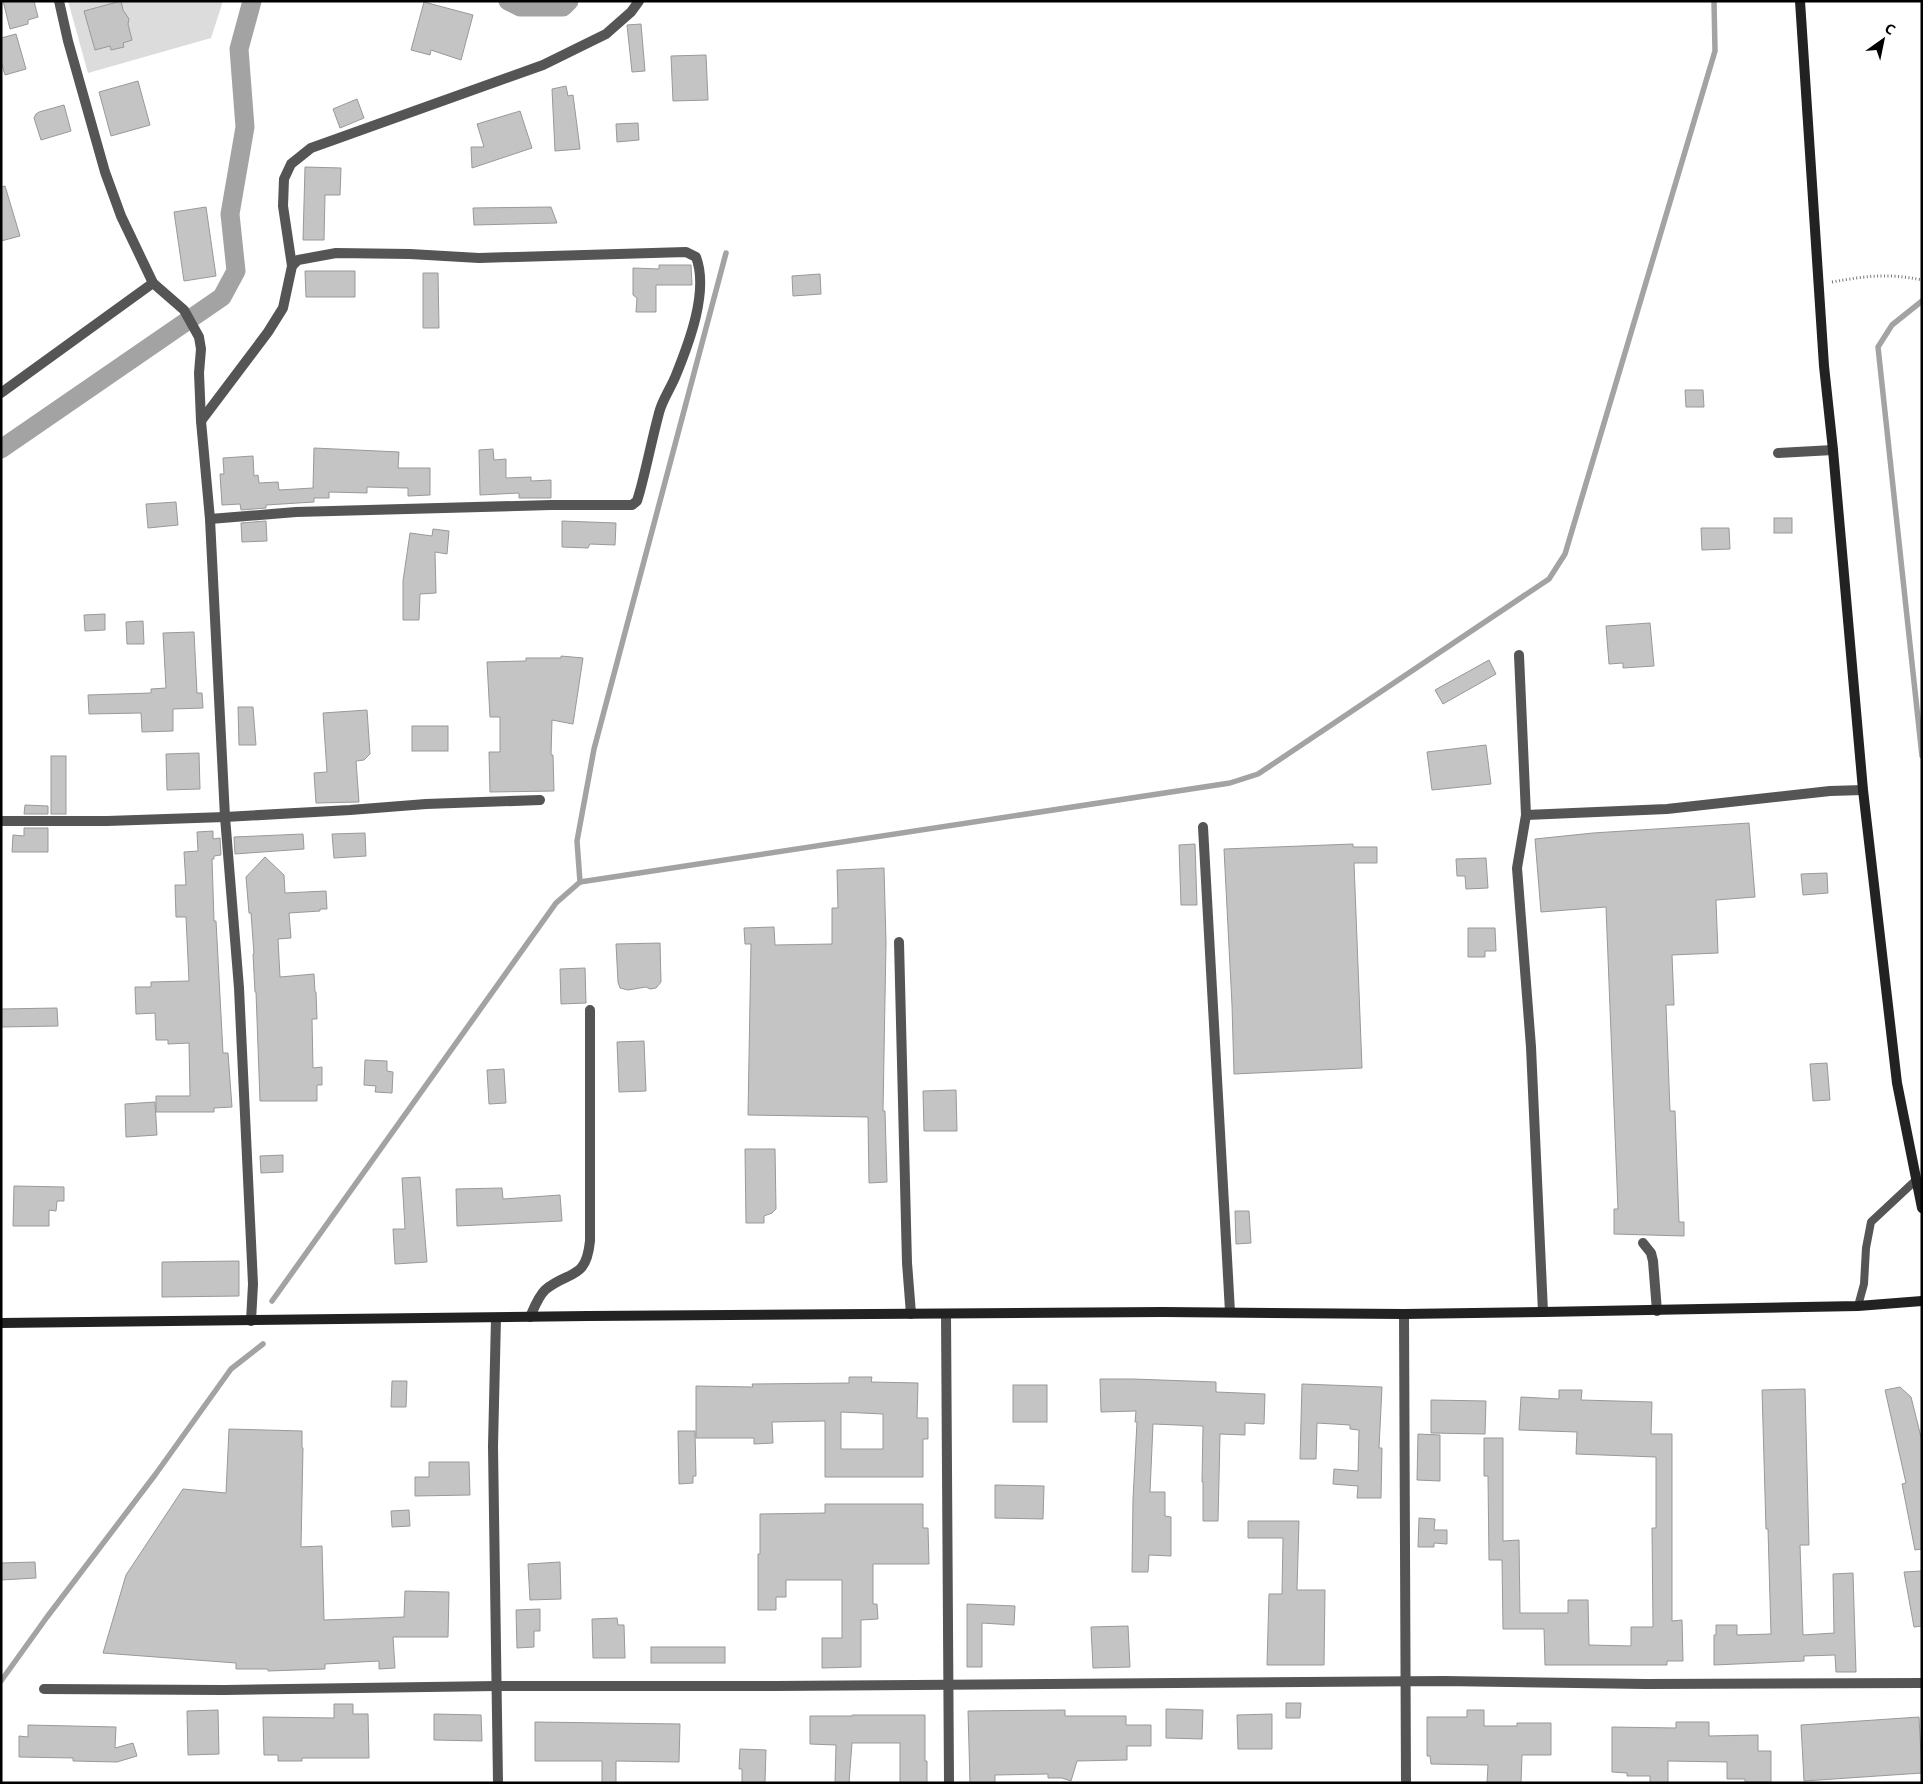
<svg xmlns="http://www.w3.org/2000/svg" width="1923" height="1784" viewBox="0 0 1923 1784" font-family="'Noto Sans',sans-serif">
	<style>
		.green { fill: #dcdcdc }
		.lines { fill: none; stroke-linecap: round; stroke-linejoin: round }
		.stream { stroke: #a3a3a3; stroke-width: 5.5 }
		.canal { stroke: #a3a3a3; stroke-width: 19 }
		.building { fill: #c4c4c4; stroke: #999; fill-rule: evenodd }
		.path { stroke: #777; stroke-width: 3; stroke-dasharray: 1 2.5; stroke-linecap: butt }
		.service { stroke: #555; stroke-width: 8 }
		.minor { stroke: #555; stroke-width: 10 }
		.secondary { stroke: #222; stroke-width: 10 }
	</style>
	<rect width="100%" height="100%" fill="#fff"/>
	<path class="green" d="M68,1H223L211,38L88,73Z"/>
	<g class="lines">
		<g class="stream">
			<path d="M1922,301L1892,325L1878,347L1922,756"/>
			<path d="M580,882L577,841L594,749L726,253"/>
			<path d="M272,1301L556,903L580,882L1230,783L1258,774L1549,579L1565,554L1715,51L1714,1"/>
			<path d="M1,1681L47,1617L155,1475L231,1369L263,1344"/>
		</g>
		<g class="canal">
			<path d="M508,1L520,7H563L569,1"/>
			<path d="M1,449L222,297L236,271L230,214L245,127L239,49L252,1"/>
		</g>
	</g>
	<g class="building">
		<path d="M3,1H34L38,17L28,20V24L10,29Z"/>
		<path d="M121,1L123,10L129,19L128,24L132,40L123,43L124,47L111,50L110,46L95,50L84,11Z"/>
		<path d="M424,2L473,15L461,60L431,50L430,55L411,50Z"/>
		<path d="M641,24L645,71L632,72L627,25Z"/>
		<path d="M16,34L26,69L5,75L1,62V38Z"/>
		<path d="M706,55L708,100L673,101L671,56Z"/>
		<path d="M138,81L150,125L111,136L99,92Z"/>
		<path d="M566,86L568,96L573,95L580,149L555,151L552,89Z"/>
		<path d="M357,99L364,118L340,128L333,109Z"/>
		<path d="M64,105L71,131L41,140L34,118L36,114L39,112Z"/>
		<path d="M520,111L532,148L472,168L471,147H484L477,124Z"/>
		<path d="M638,123L639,140L617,142L616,124Z"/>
		<path d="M305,167L341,168L340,195H325L324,240H303Z"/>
		<path d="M5,186L20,236L1,241V187Z"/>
		<path d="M206,207L216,276L184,281L174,212Z"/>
		<path d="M551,207L557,223L474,225L473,208Z"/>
		<path d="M659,265H691L692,285H656V312H636L637,298L633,295V268L659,269Z"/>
		<path d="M305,271H355V297H306Z"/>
		<path d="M423,273H438L439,328H423Z"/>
		<path d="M820,274L821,294L793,296L792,276Z"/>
		<path d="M1685,390H1703L1704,407H1686Z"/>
		<path d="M314,448L399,452L398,468H430V495L408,496V488L367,487V493L329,492V498H314V502L266,505V508L241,510L240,504L222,505L220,474H224L223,458L253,456L254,476L258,475L259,483L278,482L279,490L313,488Z"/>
		<path d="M493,449L494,460L506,459V478L531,477V481L551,480V498H519V493L480,495L479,450Z"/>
		<path d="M176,502L178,525L148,528L146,504Z"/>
		<rect x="1774" y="518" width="18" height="15"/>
		<path d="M266,521L267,541L242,542L241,523Z"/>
		<path d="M562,521L616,523L615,545L590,544L588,548L562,547Z"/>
		<path d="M1701,528H1729L1730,549L1702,550Z"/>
		<path d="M433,529L449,531L447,554L435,552L436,593L420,594L419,620H403V581L410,533L432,536Z"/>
		<path d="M105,614V630L85,631L84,615Z"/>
		<path d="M143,621L144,644H127L126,622Z"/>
		<path d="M1650,623L1654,666L1623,668V663L1609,664L1606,626Z"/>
		<path d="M194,632L197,693H202L203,708L173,709V731L142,732L141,713L89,714L88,695L151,693V689L166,688L163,633Z"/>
		<path d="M561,656L583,658L573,724L552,720L551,755H553L554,791L490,792L489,752H500V717H490L487,662L526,661V658H561Z"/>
		<path d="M1489,660L1496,674L1443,704L1435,690Z"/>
		<path d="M238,707H253L256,745H239Z"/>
		<path d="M367,710L370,754L364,760L356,761L359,802L316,803L314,773L327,772L323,713Z"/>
		<rect x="412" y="726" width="36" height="25"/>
		<path d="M1486,745L1491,784L1432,790L1427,752Z"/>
		<path d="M199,753L200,789L167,790L166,754Z"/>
		<rect x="51" y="756" width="15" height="58"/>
		<path d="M25,805L48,806V814H24Z"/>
		<path d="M1749,823L1755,897L1716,900L1718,953L1672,955L1674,1005H1666L1670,1111H1675L1679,1222H1684V1236L1614,1234V1209H1618L1606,907L1541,912L1535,839L1593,833Z"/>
		<path d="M24,828H48V852H12L13,835L24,836Z"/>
		<path d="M213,831V839L220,838L221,855L214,856V859H212L214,921H216L223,1053H228L232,1107L214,1108V1112H156V1096H190L189,1043L168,1044V1040H156L155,1013L136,1014L135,987H151V982L189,981L186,917H176L175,885H186L184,852L198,851L197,832Z"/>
		<path d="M365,833L366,856L334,858L332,834Z"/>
		<path d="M303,834L304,849L235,854L234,837Z"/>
		<path d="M1195,844L1197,905H1181L1179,845Z"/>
		<path d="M1353,844V847H1377V863H1354L1362,1068L1234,1074L1232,1005L1224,849Z"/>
		<path d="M265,857L284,875L285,893L326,891L327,909H320V911L289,913L291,938L278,939L280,977L314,974L315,992H316L317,1019H312L313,1068L322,1067V1085H317V1101H260L256,992H255L253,954H254L251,913H249L246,877Z"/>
		<path d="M1486,858L1488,888L1466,889L1465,876H1457L1456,859Z"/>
		<path d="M884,868L886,943L883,1111H885L887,1182L869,1183L868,1117L748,1115L751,944H745L744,928L774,927L775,945L832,944V908H838L837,870Z"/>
		<path d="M1827,873L1828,893L1803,895L1801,874Z"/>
		<path d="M1468,928H1495L1496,951H1485V957H1468Z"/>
		<path d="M660,943L661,982L656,988L650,989L646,987L628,990L620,988L618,982L616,944Z"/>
		<path d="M585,968L586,1003L561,1004L560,969Z"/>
		<path d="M57,1008L58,1026L1,1027V1009Z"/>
		<path d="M644,1041L646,1091L619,1092L617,1042Z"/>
		<path d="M365,1060L387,1061V1071L393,1072L392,1093L375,1092L376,1086L364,1085Z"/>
		<path d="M1827,1063L1830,1100L1813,1101L1810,1064Z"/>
		<path d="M504,1069L506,1103L489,1104L487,1070Z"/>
		<path d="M956,1090L957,1131H924L923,1091Z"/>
		<path d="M155,1102L157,1135L126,1137L125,1104Z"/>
		<path d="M745,1149H775L776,1209L772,1213L764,1216V1223H746Z"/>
		<path d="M283,1155V1172L261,1173L260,1156Z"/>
		<path d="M420,1177L427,1262L395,1264L393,1229H405L402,1178Z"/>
		<path d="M14,1186L64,1187V1201H57L56,1211L49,1210V1226H13Z"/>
		<path d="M502,1188L503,1199L560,1195L562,1221L457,1226L456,1189Z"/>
		<path d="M1235,1211H1249L1251,1243L1236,1244Z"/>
		<path d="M239,1261V1296L162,1297V1262Z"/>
		<path d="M849,1377H872L871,1382L918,1383L917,1418H928V1439H923V1477H825V1421L772,1422L773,1443L754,1444V1438H696V1386L753,1387L752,1384L849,1383ZM841,1412L883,1414V1449H841Z"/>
		<path d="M1100,1379H1133L1216,1382V1392L1265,1394L1264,1424L1245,1423V1435L1220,1434L1218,1521H1203V1482H1202L1203,1426L1153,1424L1150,1492H1165V1516L1171,1517V1556L1149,1555L1148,1572H1132L1133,1499L1137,1422H1135L1136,1411L1101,1412Z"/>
		<path d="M392,1381H407L406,1407H391Z"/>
		<path d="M1302,1384L1382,1387L1379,1448H1382L1381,1498H1357L1358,1486L1333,1484L1334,1469L1358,1471L1359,1430L1350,1429V1425L1317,1423L1316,1459H1300Z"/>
		<rect x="1013" y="1385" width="34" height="37"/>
		<path d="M1900,1387L1911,1397L1922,1441V1549L1915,1550L1902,1484L1906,1483L1885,1390Z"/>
		<path d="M1805,1389L1809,1545H1800L1803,1635L1834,1633L1833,1574L1853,1573L1856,1672H1836L1835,1655L1804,1656V1661L1714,1665V1635H1716V1625H1737V1635L1771,1634L1768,1529H1766L1762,1390Z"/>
		<path d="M1559,1390H1582L1581,1400L1652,1402L1651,1434H1672V1621L1682,1620L1683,1661H1667V1665H1545L1544,1629H1503L1502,1560H1489L1488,1476H1484V1438H1503V1541L1519,1540L1520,1613H1568V1600H1588L1589,1645L1631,1646V1627H1653L1652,1528H1656V1457L1576,1454L1577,1432L1519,1430L1521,1397L1559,1399Z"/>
		<path d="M1431,1400L1486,1401L1485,1434L1431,1433Z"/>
		<path d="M229,1429L302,1431V1447L303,1448L301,1547L322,1546L324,1620L404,1617L405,1591L449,1592L448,1637H393L395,1668L379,1669V1661L325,1664V1669L268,1671V1669H236V1663L103,1653L126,1575L183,1489L226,1493Z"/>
		<path d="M678,1431H695L696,1476H693V1483L679,1484Z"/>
		<path d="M1418,1434L1440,1435V1481L1417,1480Z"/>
		<path d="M429,1462H469L470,1495L415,1496V1477H429Z"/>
		<path d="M995,1485L1044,1486L1043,1519L995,1518Z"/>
		<path d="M825,1504H923V1528H928L929,1564H873V1604H877L878,1619L861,1620V1667L822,1668V1638H842V1580H786V1597H776V1610H758V1554H760V1514L825,1513Z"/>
		<path d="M409,1510L410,1526L392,1527L391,1511Z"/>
		<path d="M1419,1518L1435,1519L1434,1530H1447V1544L1434,1543V1547H1418Z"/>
		<path d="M1248,1521H1299L1297,1590H1325L1324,1665H1267L1269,1594H1282L1283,1538H1248Z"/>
		<path d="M35,1562L36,1578L1,1580V1563Z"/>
		<path d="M560,1562L561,1599L530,1600L528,1564Z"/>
		<path d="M1922,1571V1626L1914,1627L1904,1572Z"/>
		<path d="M967,1604L1015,1606L1014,1625L982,1623V1667H967Z"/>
		<path d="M540,1609V1631H534V1647L517,1648L516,1610Z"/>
		<path d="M617,1618L618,1625H624L625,1658H593L592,1619Z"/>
		<path d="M1128,1626L1130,1667L1093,1668L1091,1627Z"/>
		<rect x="651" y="1647" width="74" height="16"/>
		<path d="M1286,1703H1301L1300,1718H1286Z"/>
		<path d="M334,1704H353V1714H368L369,1758H302V1761H278V1755H264L263,1717L334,1718Z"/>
		<path d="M1166,1709L1203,1710L1202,1739L1166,1738Z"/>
		<path d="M218,1710L219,1754L188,1755L187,1711Z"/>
		<path d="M1065,1710V1716H1126V1725H1151V1746H1127V1760L1077,1761L1071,1781L1062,1778H1048V1774L995,1775V1783H970L968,1711Z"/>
		<path d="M1467,1710H1484V1726H1517V1723H1551V1755H1522L1521,1783H1487L1488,1765L1431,1764L1430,1756H1427V1717H1467Z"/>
		<path d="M434,1714L481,1715L482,1741L434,1740Z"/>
		<path d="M1272,1714V1749H1238L1237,1715Z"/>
		<path d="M852,1715H925V1761H927V1783H900V1743H852L849,1783H835L836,1745L810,1744V1716H852Z"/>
		<path d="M1919,1717L1922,1773L1804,1781L1801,1725Z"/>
		<path d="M535,1722L680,1724L679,1762L616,1761V1783H602V1761H535Z"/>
		<path d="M1676,1722H1709V1736L1758,1735V1751H1771V1782H1745V1779H1727V1762L1668,1761V1783H1650V1776H1627V1773L1612,1772V1727L1676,1728Z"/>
		<path d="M28,1725L116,1727L115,1748L133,1743L137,1756L117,1762L73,1761V1758L19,1757V1736L28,1737Z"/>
		<path d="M740,1749L766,1750L765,1783H742V1769H739Z"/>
	</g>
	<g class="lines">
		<path class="path" d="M1832,282C1866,276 1888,273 1922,280"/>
		<path class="service" d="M1858,1306L1864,1284L1866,1248L1871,1222L1916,1180"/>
		<g class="minor">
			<path d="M59,1L68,41L105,172L121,216L153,283L184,310L199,337L201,349L199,373L201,421L210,519L225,817L239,988L253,1284L251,1321"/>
			<path d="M1,393L153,283"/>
			<path d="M201,421L268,332L283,308L292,266L283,206L284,179L291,164L311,148L543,65L606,34L631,12L639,1"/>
			<path d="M1778,453L1833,450"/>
			<path d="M210,519L296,512L551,505H632L637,501L640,491C647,465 652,439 659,413C662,400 671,388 676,375C689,343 709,291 696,257L686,252L479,258L410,254L336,253L298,260L292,266"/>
			<path d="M1519,655L1526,815L1517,868L1531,1047L1543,1312"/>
			<path d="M1526,815L1667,809L1830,791L1863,790"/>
			<path d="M1,821H107L225,817L350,810L426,804L540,800"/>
			<path d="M1203,827L1230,1312"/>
			<path d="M899,942L907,1263L911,1314"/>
			<path d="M1643,1243L1651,1253L1653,1261L1657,1311"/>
			<path d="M946,1314L949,1783"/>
			<path d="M1404,1314L1406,1783"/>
			<path d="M530,1317C534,1308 538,1297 545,1290C569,1270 586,1281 590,1241V1010"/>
			<path d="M496,1318L493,1446L498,1783"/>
			<path d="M44,1689L224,1690L497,1686H775L1444,1681L1646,1684L1922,1683"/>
		</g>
		<g class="secondary">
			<path d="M1800,1L1824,366L1833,450L1863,790L1897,1083L1922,1208"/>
			<path d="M1,1323L588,1316L1163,1312L1404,1314L1543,1312L1858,1306L1922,1301"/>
		</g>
	</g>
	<rect width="1923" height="1784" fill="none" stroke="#000000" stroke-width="5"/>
	<g transform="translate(1883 40) rotate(33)" stroke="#ffffff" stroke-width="4" paint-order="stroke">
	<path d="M0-4L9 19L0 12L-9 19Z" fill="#000000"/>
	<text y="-8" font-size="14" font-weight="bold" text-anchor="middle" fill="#000000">С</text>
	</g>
</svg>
